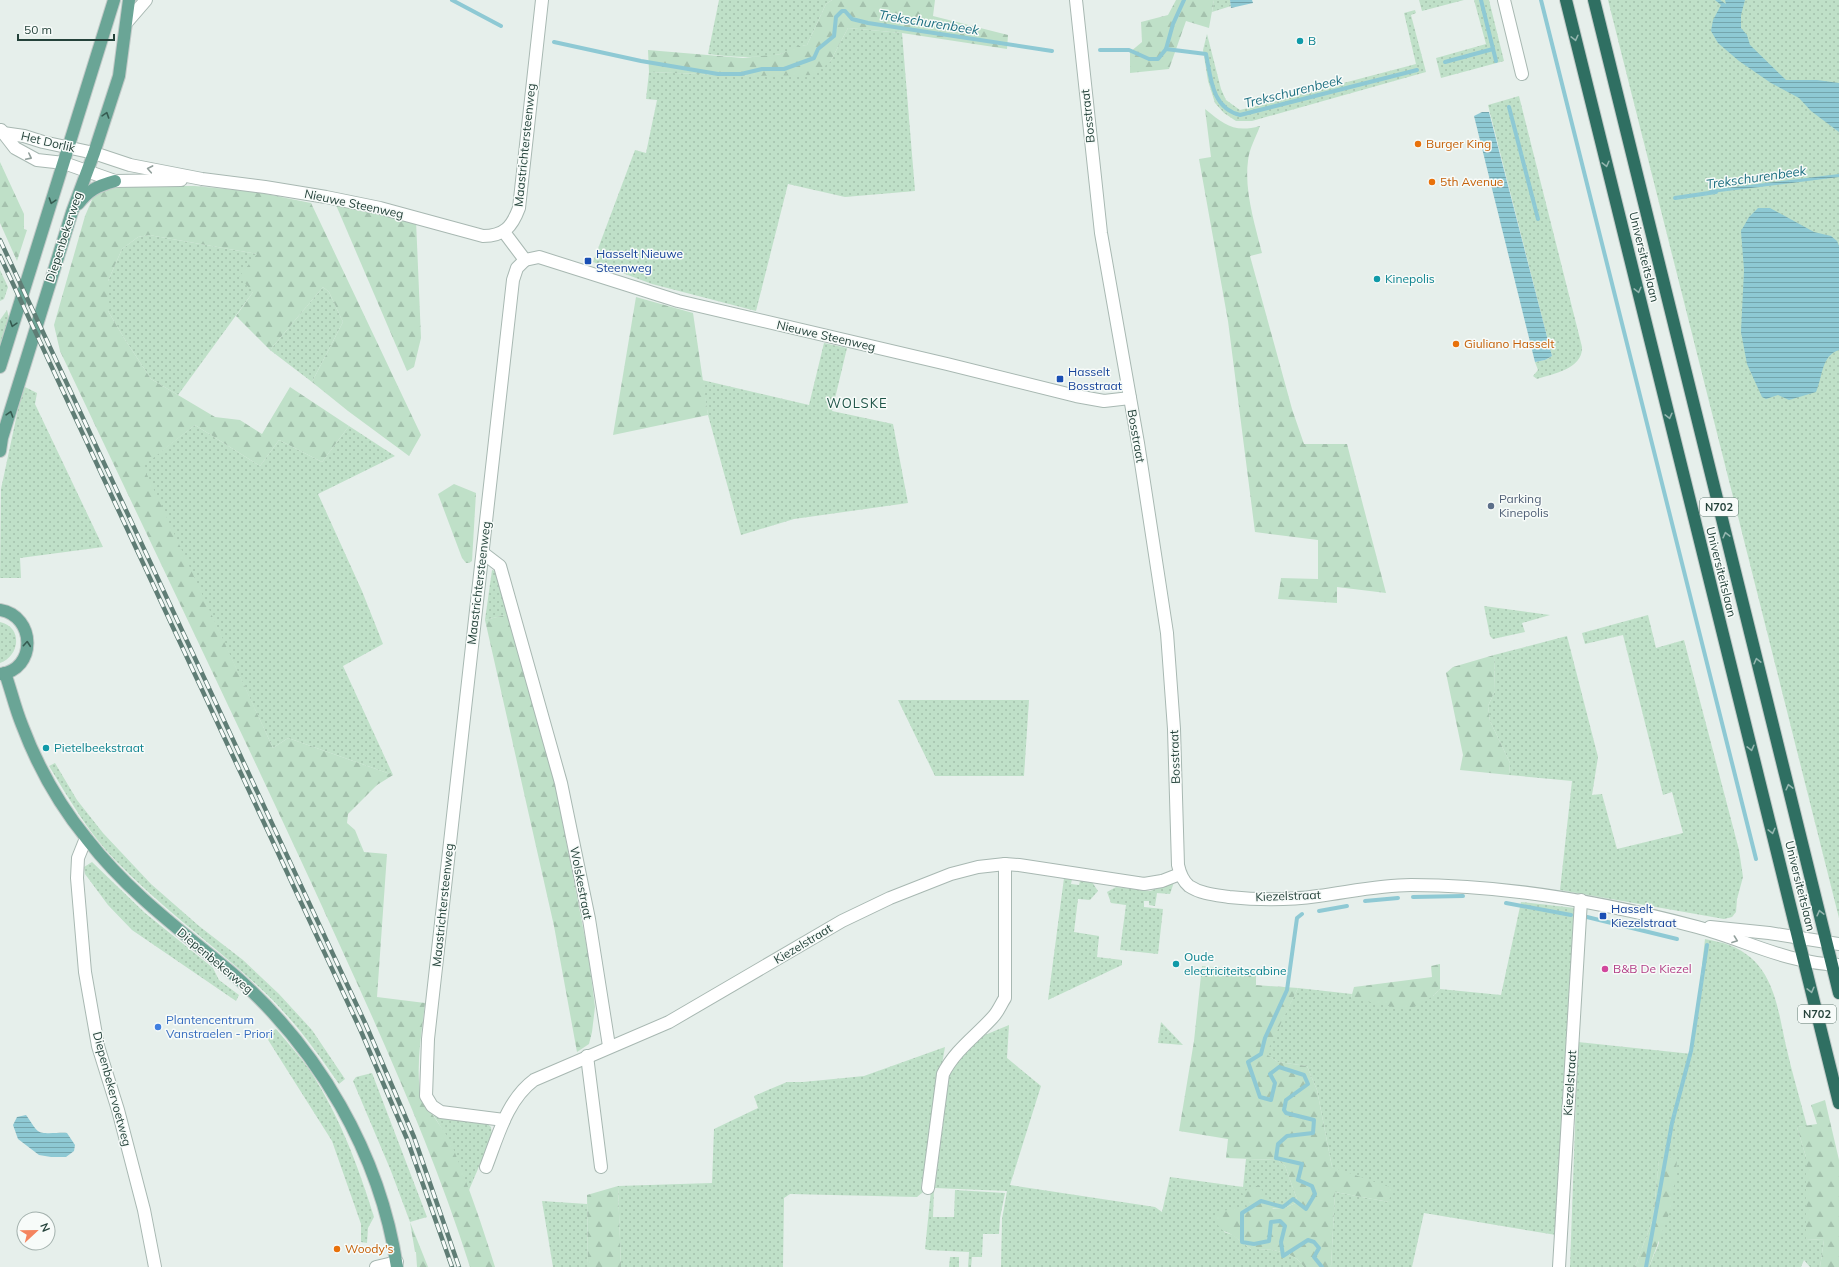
<svg xmlns="http://www.w3.org/2000/svg" width="1839" height="1267" viewBox="0 0 1839 1267" font-family="Mulish,sans-serif">
	<style>
		.grass { fill: url(#grass-dots) }
		.forest { fill: url(#forest-firs) }
		.water { fill: url(#water-rules) }
		.lines { fill: none; stroke-linecap: round; stroke-linejoin: round }
		.stream { stroke: #8ec9d4; stroke-width: 4 }
		.minor-casing { stroke: #a8b8b2; stroke-width: 14 }
		.major-casing { stroke: #c2cac8; stroke-width: 14 }
		.highway-casing { stroke: #c2cac8; stroke-width: 14 }
		.minor { stroke: #fff; stroke-width: 12 }
		.major { stroke: #6aa596; stroke-width: 12 }
		.highway { stroke: #2f6f62; stroke-width: 12 }
		.rail-casing { stroke: #5f7d75; stroke-width: 4.5 }
		.rail { stroke: #f7fbf9; stroke-width: 3; stroke-dasharray: 9; stroke-linecap: butt }
		.oneway { stroke: #93b5ae }
		.oneway2 { stroke: #365b51 }
		.oneway3 { stroke: #92a09c }
		.culture-dot { fill: #0f9aa8; stroke: #f7fbf9; stroke-width: 1.5 }
		.food-dot { fill: #e8710a; stroke: #f7fbf9; stroke-width: 1.5 }
		.transit-dot { fill: #1a4fb4; stroke: #f7fbf9; stroke-width: 1.5 }
		.service-dot { fill: #5c6f8a; stroke: #f7fbf9; stroke-width: 1.5 }
		.hotel-dot { fill: #d1479c; stroke: #f7fbf9; stroke-width: 1.5 }
		.shop-dot { fill: #3f7fe0; stroke: #f7fbf9; stroke-width: 1.5 }
		.labels { text-anchor: middle; stroke-width: 3; stroke-linejoin: round; paint-order: stroke }
		.shield { fill: #f7fbf9; stroke: #637a73; stroke-width: 1 }
		.shield-label { font-size: 11px; font-weight: bold; fill: #24423a }
		.culture-label { font-size: 12px; fill: #0d838f; stroke: #f7fbf9; text-anchor: start }
		.street-label { font-size: 12px; fill: #24423a; stroke: #f7fbf9 }
		.food-label { font-size: 12px; fill: #c56008; stroke: #f7fbf9; text-anchor: start }
		.transit-label { font-size: 12px; fill: #164399; stroke: #f7fbf9; text-anchor: start }
		.service-label { font-size: 12px; fill: #4e5e75; stroke: #f7fbf9; text-anchor: start }
		.hotel-label { font-size: 12px; fill: #b23c85; stroke: #f7fbf9; text-anchor: start }
		.shop-label { font-size: 12px; fill: #366cbe; stroke: #f7fbf9; text-anchor: start }
		.water-label { font-size: 13px; font-style: italic; fill: #1c6f80; stroke: #f7fbf9 }
		.neighbourhood-label { font-size: 13px; letter-spacing: 1px; fill: #1f5548; stroke: #f7fbf9 }
	</style>
	<defs>
		<pattern id="grass-dots" width="8" height="8" patternUnits="userSpaceOnUse"><rect width="8" height="8" fill="#bfe0c8"/><path d="M2 2h.1M6 6h.1" fill="none" stroke="#a4c1ad" stroke-width="1.8" stroke-linecap="round"/></pattern>
		<pattern id="forest-firs" width="22" height="20" patternUnits="userSpaceOnUse"><rect width="22" height="20" fill="#bfe0c8"/><path d="M5 1l3.5 6h-7zM16 11l3.5 6h-7z" fill="#a4c1ad"/></pattern>
		<pattern id="water-rules" width="6" height="5" patternUnits="userSpaceOnUse"><rect width="6" height="5" fill="#8ec9d4"/><path d="M0 2.5h6" fill="none" stroke="#74a5ad"/></pattern>
	</defs>
	<rect width="100%" height="100%" fill="#e6efeb"/>
	<g class="grass">
		<path d="M719,0H832L826,4L807,45C798,46 790,52 780,54C756,59 733,57 708,54Z"/>
		<path d="M1214,0H1230L1231,6L1212,12Z"/>
		<path d="M1419,0H1464L1422,11Z"/>
		<path d="M1474,0H1489L1504,61L1441,78L1436,58L1486,44Z"/>
		<path d="M1608,0H1839V918Z"/>
		<path d="M1415,10L1416,13L1411,15L1426,72L1252,121H1236L1224,113L1215,103L1208,81L1203,50L1207,34L1221,89L1226,100L1240,110L1416,64L1404,13Z"/>
		<path d="M848,28L902,33L915,191L845,197L788,184L756,311L652,284L593,262L635,150L646,153L657,100L646,99L649,72L750,76L830,62Z"/>
		<path d="M1519,96L1582,347C1583,369 1553,374 1537,379L1533,376L1538,370L1535,362L1545,360L1552,356L1488,105Z"/>
		<path d="M149,235L257,254L253,292L178,395L151,379L124,338L108,311V281L122,249L138,237Z"/>
		<path d="M0,270L8,287L4,299L0,301Z"/>
		<path d="M323,287L329,292L343,322L312,382L270,350Z"/>
		<path d="M7,310L10,322L0,350V320Z"/>
		<path d="M824,343L847,348L832,411L893,424L908,503L794,519L741,535L708,415L702,380L809,405Z"/>
		<path d="M23,386L37,393L35,404L103,547L20,558L21,578H0L1,489Z"/>
		<path d="M195,425L260,466L279,440L322,462L349,426L395,456L318,494L362,591L383,644L343,666L393,775L288,738L273,748L142,466Z"/>
		<path d="M492,570L496,571L509,614L485,620Z"/>
		<path d="M1484,606L1550,615L1522,623L1525,632L1493,639L1490,636Z"/>
		<path d="M1648,615L1656,648L1684,640L1739,850L1743,877L1737,899L1736,912L1732,917L1724,919L1560,890L1572,781L1509,775L1510,763L1490,721L1488,706L1495,691L1494,655L1567,636L1598,757L1592,795L1602,794L1617,849L1683,833L1672,792L1663,795L1623,635L1585,644L1582,633Z"/>
		<path d="M0,622C23,627 20,656 0,663Z"/>
		<path d="M898,700H1029L1024,776H935Z"/>
		<path d="M55,763L77,800L103,833L151,884L199,926L243,960L279,994L312,1030L345,1079L339,1084C315,1049 290,1015 258,986C211,943 159,906 115,860C88,832 69,799 49,766Z"/>
		<path d="M92,862L145,913L213,968L219,980L239,995L236,1001L132,930L108,905L85,874L84,867Z"/>
		<path d="M1064,878L1072,879L1071,884L1079,885L1080,881L1092,882L1098,891L1090,900L1078,899L1074,932L1099,936L1097,957L1122,960V965L1048,1000Z"/>
		<path d="M1174,882L1170,894L1157,893L1155,906L1149,905V901H1144V907L1163,909L1158,954L1120,950L1126,905L1111,903L1107,892L1116,887L1150,891Z"/>
		<path d="M1521,902L1575,908L1556,1235L1424,1213L1412,1267H1331L1335,1192L1389,1202L1332,1167L1317,1090L1307,1066L1278,1062L1265,1054L1298,988L1352,994L1351,998L1433,996L1440,989L1501,995Z"/>
		<path d="M1705,939C1713,941 1722,942 1729,945C1774,962 1777,1006 1786,1046C1792,1073 1800,1099 1807,1126L1797,1127L1806,1157V1239L1824,1240L1820,1267H1810L1804,1260L1801,1267H1649L1659,1243V1160L1653,1219L1635,1267H1570L1578,1042L1692,1054Z"/>
		<path d="M1161,1022L1183,1045L1158,1043Z"/>
		<path d="M1009,1025L1007,1058L1041,1086L1010,1185L1155,1207L1162,1212L1170,1177L1243,1187L1246,1159L1278,1160L1285,1166L1298,1202L1282,1209L1247,1207L1224,1232L1233,1235L1251,1249C1269,1249 1293,1250 1304,1267H1001L1002,1219L1007,1191L935,1188L949,1077L956,1062L980,1037Z"/>
		<path d="M276,1029C287,1042 299,1055 309,1069C339,1115 358,1165 374,1217L368,1228L367,1243L361,1242V1224L332,1141L265,1035Z"/>
		<path d="M945,1047L921,1187H924L923,1192L917,1197L790,1194L784,1198L783,1267H621L618,1186L712,1183L714,1129L758,1108L754,1096L787,1082H803L864,1076Z"/>
		<path d="M372,1073L427,1217L410,1222L391,1171L353,1081L356,1077Z"/>
		<path d="M429,1108L486,1123L491,1127L492,1136L469,1190L450,1142Z"/>
		<path d="M934,1189L933,1217H954L955,1190L1005,1193L1000,1218L999,1234H983L982,1257H972L971,1267H968L969,1252L928,1250L925,1249L931,1190Z"/>
		<path d="M542,1201L587,1204L588,1267H553Z"/>
		<path d="M950,1257H959V1267H949Z"/>
	</g>
	<g class="forest">
		<path d="M832,0H935L933,16L1008,35L1007,49L902,33L848,28L830,62L813,75L750,76L649,72L648,50L743,58L781,54L798,46L807,45L826,4Z"/>
		<path d="M1176,0H1214L1209,28L1186,21L1169,69L1130,73V52L1142,42L1141,22L1168,15Z"/>
		<path d="M1205,109C1225,125 1234,133 1260,126C1256,137 1249,149 1248,161C1244,190 1255,225 1262,253L1250,256L1292,409L1304,444H1347L1386,593L1337,587V603L1278,599L1281,578L1318,579V540L1255,532L1228,321L1199,159L1211,157Z"/>
		<path d="M0,162L24,214V229L27,230L17,261L0,223Z"/>
		<path d="M147,186H195L256,192L311,203L421,435L409,456L348,411L312,382L343,322L329,292L323,287L270,350L236,316L253,292L239,277L257,254L149,235L138,237L122,249L108,281V311L124,338L151,379L215,417L240,420L262,434L290,387L349,426L322,462L279,440L260,466L195,425L143,466L273,748L288,738L393,775L377,785L348,814L347,823L355,830L364,852L387,854L377,997L425,1003C422,1032 416,1062 420,1091C422,1104 444,1128 451,1143C468,1184 482,1225 495,1267H470C428,1134 368,1007 310,880C228,703 143,527 60,351L54,325L85,216L94,195L102,189Z"/>
		<path d="M336,205L416,220L421,338L414,367L407,371Z"/>
		<path d="M636,297L693,313L708,415L613,435Z"/>
		<path d="M454,484L476,493L472,561L469,563H466L462,558L438,494Z"/>
		<path d="M509,614L555,784L588,953L595,1007L592,1032L589,1044L577,1052L554,926L485,620Z"/>
		<path d="M1494,655L1495,691L1488,706L1490,721L1510,763L1509,775L1460,770L1463,755L1446,673L1453,667Z"/>
		<path d="M1440,964V989L1433,996L1423,1003L1407,1010L1351,998L1354,987L1432,977L1431,966Z"/>
		<path d="M1202,966L1256,971V985L1298,988L1266,1054L1278,1062L1307,1066L1317,1090L1332,1167L1392,1188L1389,1202L1335,1192L1331,1267H1304C1293,1250 1269,1249 1251,1249C1246,1245 1241,1241 1235,1237C1225,1229 1218,1233 1216,1217L1222,1211L1247,1207L1242,1192L1259,1185L1273,1209H1282L1298,1202L1285,1166L1278,1160L1226,1158L1228,1139L1179,1131L1194,1041Z"/>
		<path d="M1825,1100L1839,1160V1267H1820L1824,1240L1806,1239V1157L1797,1127L1817,1124L1811,1105Z"/>
		<path d="M1670,1157L1677,1161L1672,1206L1649,1267H1635L1653,1219L1659,1159Z"/>
		<path d="M618,1186L621,1267H588L587,1195Z"/>
		<path d="M410,1222L428,1267H417L416,1252H415Z"/>
	</g>
	<g class="water">
		<path d="M1230,0H1252L1253,3L1231,8Z"/>
		<path d="M1715,0H1720L1726,4L1725,0H1745L1741,15V28L1747,35L1750,45L1786,80H1817L1839,83V132L1811,111L1799,98L1771,83L1739,61L1718,43L1711,31L1713,20L1721,5Z"/>
		<path d="M1482,112H1489L1552,356L1545,360L1535,362L1474,116Z"/>
		<path d="M1839,174V177L1711,193L1710,190Z"/>
		<path d="M1758,208H1770L1814,232L1831,236L1837,241L1839,246V350C1821,356 1823,376 1816,392L1789,400L1778,395L1766,399L1762,397L1747,364L1741,332L1744,270L1741,231L1749,217Z"/>
		<path d="M26,1115C30,1120 34,1128 38,1131C42,1135 60,1132 67,1133L75,1145L74,1151L66,1157H51L39,1155L18,1139L13,1125L17,1117Z"/>
	</g>
	<g class="lines">
		<g class="stream">
			<path d="M452,0L501,26"/>
			<path d="M1481,0L1496,61"/>
			<path d="M1541,0L1756,859"/>
			<path d="M554,42L641,61L718,74H741L762,69H784L814,58L818,49L834,36L836,17L842,11H845L852,19L868,23L1052,51"/>
			<path d="M1166,49L1206,54C1211,79 1212,108 1240,115L1417,70"/>
			<path d="M1100,50H1129L1149,59H1158L1166,49L1173,24L1184,0"/>
			<path d="M1445,62L1493,49"/>
			<path d="M1509,107L1538,219"/>
			<path d="M1675,198L1716,192"/>
			<path d="M1413,897L1463,896"/>
			<path d="M1365,901L1398,898"/>
			<path d="M1506,903L1571,915"/>
			<path d="M1319,911L1347,906"/>
			<path d="M1302,914L1297,918L1287,990L1265,1038L1261,1054L1248,1062L1260,1097L1271,1100L1275,1083L1270,1074L1279,1067L1304,1075L1308,1084L1286,1100L1284,1110L1286,1113L1314,1120L1313,1133L1287,1136L1278,1144L1276,1158L1302,1164L1298,1180L1312,1186L1315,1194L1306,1209L1293,1199L1283,1207L1261,1201L1242,1213V1242L1254,1244L1269,1241L1271,1222L1280,1221L1285,1226L1281,1242L1283,1256L1308,1240L1314,1242L1319,1248L1314,1257L1322,1267"/>
			<path d="M1587,917L1677,939"/>
			<path d="M1646,1267L1672,1123L1691,1051L1707,945"/>
		</g>
		<defs>
			<g id="minor">
				<path d="M1076,0L1101,233L1138,443L1167,633L1174,729L1178,865C1180,874 1183,881 1189,886C1201,894 1216,895 1229,897C1258,900 1290,900 1318,896C1349,892 1379,885 1411,885C1508,885 1603,902 1697,927C1746,940 1785,963 1839,965"/>
				<path d="M1504,0L1522,74"/>
				<path d="M127,22L146,0"/>
				<path d="M1,130L15,148L37,160L64,163L115,181L181,180"/>
				<path d="M3,133L24,136L43,142L94,153L130,165L202,179L265,187L326,197L380,208L483,236C504,236 512,227 519,208L542,0"/>
				<path d="M504,232L525,260"/>
				<path d="M525,260L539,257L678,301L947,364L1076,396L1104,401L1130,398"/>
				<path d="M483,553L500,566L561,783L589,919L609,1046"/>
				<path d="M86,838L78,858L77,878L85,972L98,1046L118,1110L144,1210L155,1267"/>
				<path d="M1710,927L1769,933L1839,944"/>
				<path d="M587,1056L601,1167"/>
				<path d="M504,1120L441,1112L432,1106L426,1096L428,1039L513,280L517,268L525,260"/>
				<path d="M486,1167C498,1136 507,1100 534,1080L669,1022L842,921L890,898L951,874L978,867L1005,864L1019,865L1144,884L1162,881L1180,874"/>
				<path d="M928,1188L943,1074C955,1050 976,1036 993,1017C998,1012 1001,1004 1005,998V864"/>
				<path d="M376,1267L397,1262"/>
				<path d="M1559,1267L1581,900"/>
			</g>
			<g id="major">
				<path d="M78,204C89,190 97,186 115,181"/>
				<path d="M0,367L114,0"/>
				<path d="M0,451L2,438L72,212L94,153L119,76L129,0"/>
				<path d="M0,610C36,616 37,670 0,674"/>
				<path d="M5,673C11,690 15,708 22,725C37,765 60,806 87,839C129,893 180,930 232,973C318,1048 380,1153 397,1267"/>
			</g>
			<g id="highway">
				<path d="M1566,0L1839,1103"/>
				<path d="M1594,0L1839,993"/>
			</g>
		</defs>
		<use href="#minor" class="minor-casing"/>
		<use href="#major" class="major-casing"/>
		<use href="#highway" class="highway-casing"/>
		<use href="#minor" class="minor"/>
		<use href="#major" class="major"/>
		<use href="#highway" class="highway"/>
		<defs>
			<g id="rail">
				<path d="M0,240L366,1025L414,1137L459,1267"/>
				<path d="M0,256L360,1029L407,1139L452,1267"/>
			</g>
		</defs>
		<use href="#rail" class="rail-casing"/>
		<use href="#rail" class="rail"/>
	</g>
	<defs><path id="oneway-chevron" d="M-2-3.5L2.5 0L-2 3.5" fill="none" stroke-width="1.6" stroke-linecap="round" stroke-linejoin="round"/></defs>
	<g class="oneway">
		<use href="#oneway-chevron" transform="translate(1575 38) rotate(76)"/>
		<use href="#oneway-chevron" transform="translate(1606 164) rotate(76)"/>
		<use href="#oneway-chevron" transform="translate(1638 290) rotate(76)"/>
		<use href="#oneway-chevron" transform="translate(1669 416) rotate(76)"/>
		<use href="#oneway-chevron" transform="translate(1726 535) rotate(-104)"/>
		<use href="#oneway-chevron" transform="translate(1757 661) rotate(-104)"/>
		<use href="#oneway-chevron" transform="translate(1751 748) rotate(76)"/>
		<use href="#oneway-chevron" transform="translate(1789 787) rotate(-104)"/>
		<use href="#oneway-chevron" transform="translate(1772 831) rotate(76)"/>
		<use href="#oneway-chevron" transform="translate(1820 913) rotate(-104)"/>
		<use href="#oneway-chevron" transform="translate(1811 990) rotate(76)"/>
	</g>
	<g class="oneway2">
		<use href="#oneway-chevron" transform="translate(106 115) rotate(-72)"/>
		<use href="#oneway-chevron" transform="translate(52 201) rotate(108)"/>
		<use href="#oneway-chevron" transform="translate(13 324) rotate(108)"/>
		<use href="#oneway-chevron" transform="translate(10 414) rotate(-73)"/>
		<use href="#oneway-chevron" transform="translate(27 644) rotate(-85)"/>
	</g>
	<g class="oneway3">
		<use href="#oneway-chevron" transform="translate(29 157) rotate(27)"/>
		<use href="#oneway-chevron" transform="translate(150 169) rotate(-169)"/>
		<use href="#oneway-chevron" transform="translate(1735 940) rotate(20)"/>
	</g>
	<g class="culture-dot">
		<circle cx="1300" cy="41" r="4"/>
		<circle cx="1377" cy="279" r="4"/>
		<circle cx="46" cy="748" r="4"/>
		<circle cx="1176" cy="964" r="4"/>
	</g>
	<g class="food-dot">
		<circle cx="1418" cy="144" r="4"/>
		<circle cx="1432" cy="182" r="4"/>
		<circle cx="1456" cy="344" r="4"/>
		<circle cx="337" cy="1249" r="4"/>
	</g>
	<g class="transit-dot">
		<rect x="584" y="257" width="8" height="8" rx="2"/>
		<rect x="1056" y="375" width="8" height="8" rx="2"/>
		<rect x="1599" y="912" width="8" height="8" rx="2"/>
	</g>
	<circle class="service-dot" cx="1491" cy="506" r="4"/>
	<circle class="hotel-dot" cx="1605" cy="969" r="4"/>
	<circle class="shop-dot" cx="158" cy="1027" r="4"/>
	<g class="labels">
		<g class="shield">
			<rect x="1700" y="498" width="38" height="18" rx="3"/>
			<rect x="1798" y="1005" width="38" height="18" rx="3"/>
		</g>
		<g class="shield-label">
			<text x="1719" y="511">N702</text>
			<text x="1817" y="1018">N702</text>
		</g>
		<g class="culture-label">
			<text x="1308" y="45">B</text>
			<text x="1385" y="283">Kinepolis</text>
			<text x="54" y="752">Pietelbeekstraat</text>
			<text x="1184" y="961">Oude<tspan x="1184" dy="14">electriciteitscabine</tspan></text>
		</g>
		<g class="street-label">
			<text transform="translate(1088 116) rotate(-96)" y="4">Bosstraat</text>
			<text transform="translate(48 142) rotate(13)" y="4">Het Dorlik</text>
			<text transform="translate(525 145) rotate(-84)" y="4">Maastrichtersteenweg</text>
			<text transform="translate(354 204) rotate(12)" y="4">Nieuwe Steenweg</text>
			<text transform="translate(64 237) rotate(-72)" y="4">Diepenbekerweg</text>
			<text transform="translate(1644 257) rotate(76)" y="4">Universiteitslaan</text>
			<text transform="translate(826 336) rotate(13)" y="4">Nieuwe Steenweg</text>
			<text transform="translate(1136 436) rotate(80)" y="4">Bosstraat</text>
			<text transform="translate(1721 572) rotate(76)" y="4">Universiteitslaan</text>
			<text transform="translate(479 583) rotate(-83)" y="4">Maastrichtersteenweg</text>
			<text transform="translate(1175 757) rotate(-92)" y="4">Bosstraat</text>
			<text transform="translate(581 883) rotate(79)" y="4">Wolskestraat</text>
			<text transform="translate(1800 886) rotate(76)" y="4">Universiteitslaan</text>
			<text transform="translate(1288 896) rotate(-2)" y="4">Kiezelstraat</text>
			<text transform="translate(443 905) rotate(-84)" y="4">Maastrichtersteenweg</text>
			<text transform="translate(803 944) rotate(-31)" y="4">Kiezelstraat</text>
			<text transform="translate(215 961) rotate(40)" y="4">Diepenbekerweg</text>
			<text transform="translate(1570 1083) rotate(-86)" y="4">Kiezelstraat</text>
			<text transform="translate(112 1089) rotate(75)" y="4">Diepenbekervoetweg</text>
		</g>
		<g class="food-label">
			<text x="1426" y="148">Burger King</text>
			<text x="1440" y="186">5th Avenue</text>
			<text x="1464" y="348">Giuliano Hasselt</text>
			<text x="345" y="1253">Woody's</text>
		</g>
		<g class="transit-label">
			<text x="596" y="258">Hasselt Nieuwe<tspan x="596" dy="14">Steenweg</tspan></text>
			<text x="1068" y="376">Hasselt<tspan x="1068" dy="14">Bosstraat</tspan></text>
			<text x="1611" y="913">Hasselt<tspan x="1611" dy="14">Kiezelstraat</tspan></text>
		</g>
		<g class="service-label">
			<text x="1499" y="503">Parking<tspan x="1499" dy="14">Kinepolis</tspan></text>
		</g>
		<g class="hotel-label">
			<text x="1613" y="973">B&amp;B De Kiezel</text>
		</g>
		<g class="shop-label">
			<text x="166" y="1024">Plantencentrum<tspan x="166" dy="14">Vanstraelen - Priori</tspan></text>
		</g>
		<g class="water-label">
			<text transform="translate(929 22) rotate(9)" y="5">Trekschurenbeek</text>
			<text transform="translate(1293 91) rotate(-14)" y="5">Trekschurenbeek</text>
			<text transform="translate(1756 177) rotate(-8)" y="5">Trekschurenbeek</text>
		</g>
		<g class="neighbourhood-label">
			<text x="857" y="408">WOLSKE</text>
		</g>
	</g>
	<g transform="translate(36 1231) rotate(68)"><circle r="19" fill="#f7fbf9" stroke="#a3b1ad"/>
	<path d="M0-3L7 15L0 10L-7 15Z" fill="#f4845f"/>
	<text y="-6" font-size="11" font-weight="bold" text-anchor="middle" fill="#24423a">N</text>
	</g>
	<path d="M18 34v6h96v-6" fill="none" stroke="#24423a" stroke-width="2"/>
	<text x="24" y="34" font-size="12" fill="#24423a" stroke="#f7fbf9" stroke-width="3" paint-order="stroke">50 m</text>
</svg>
